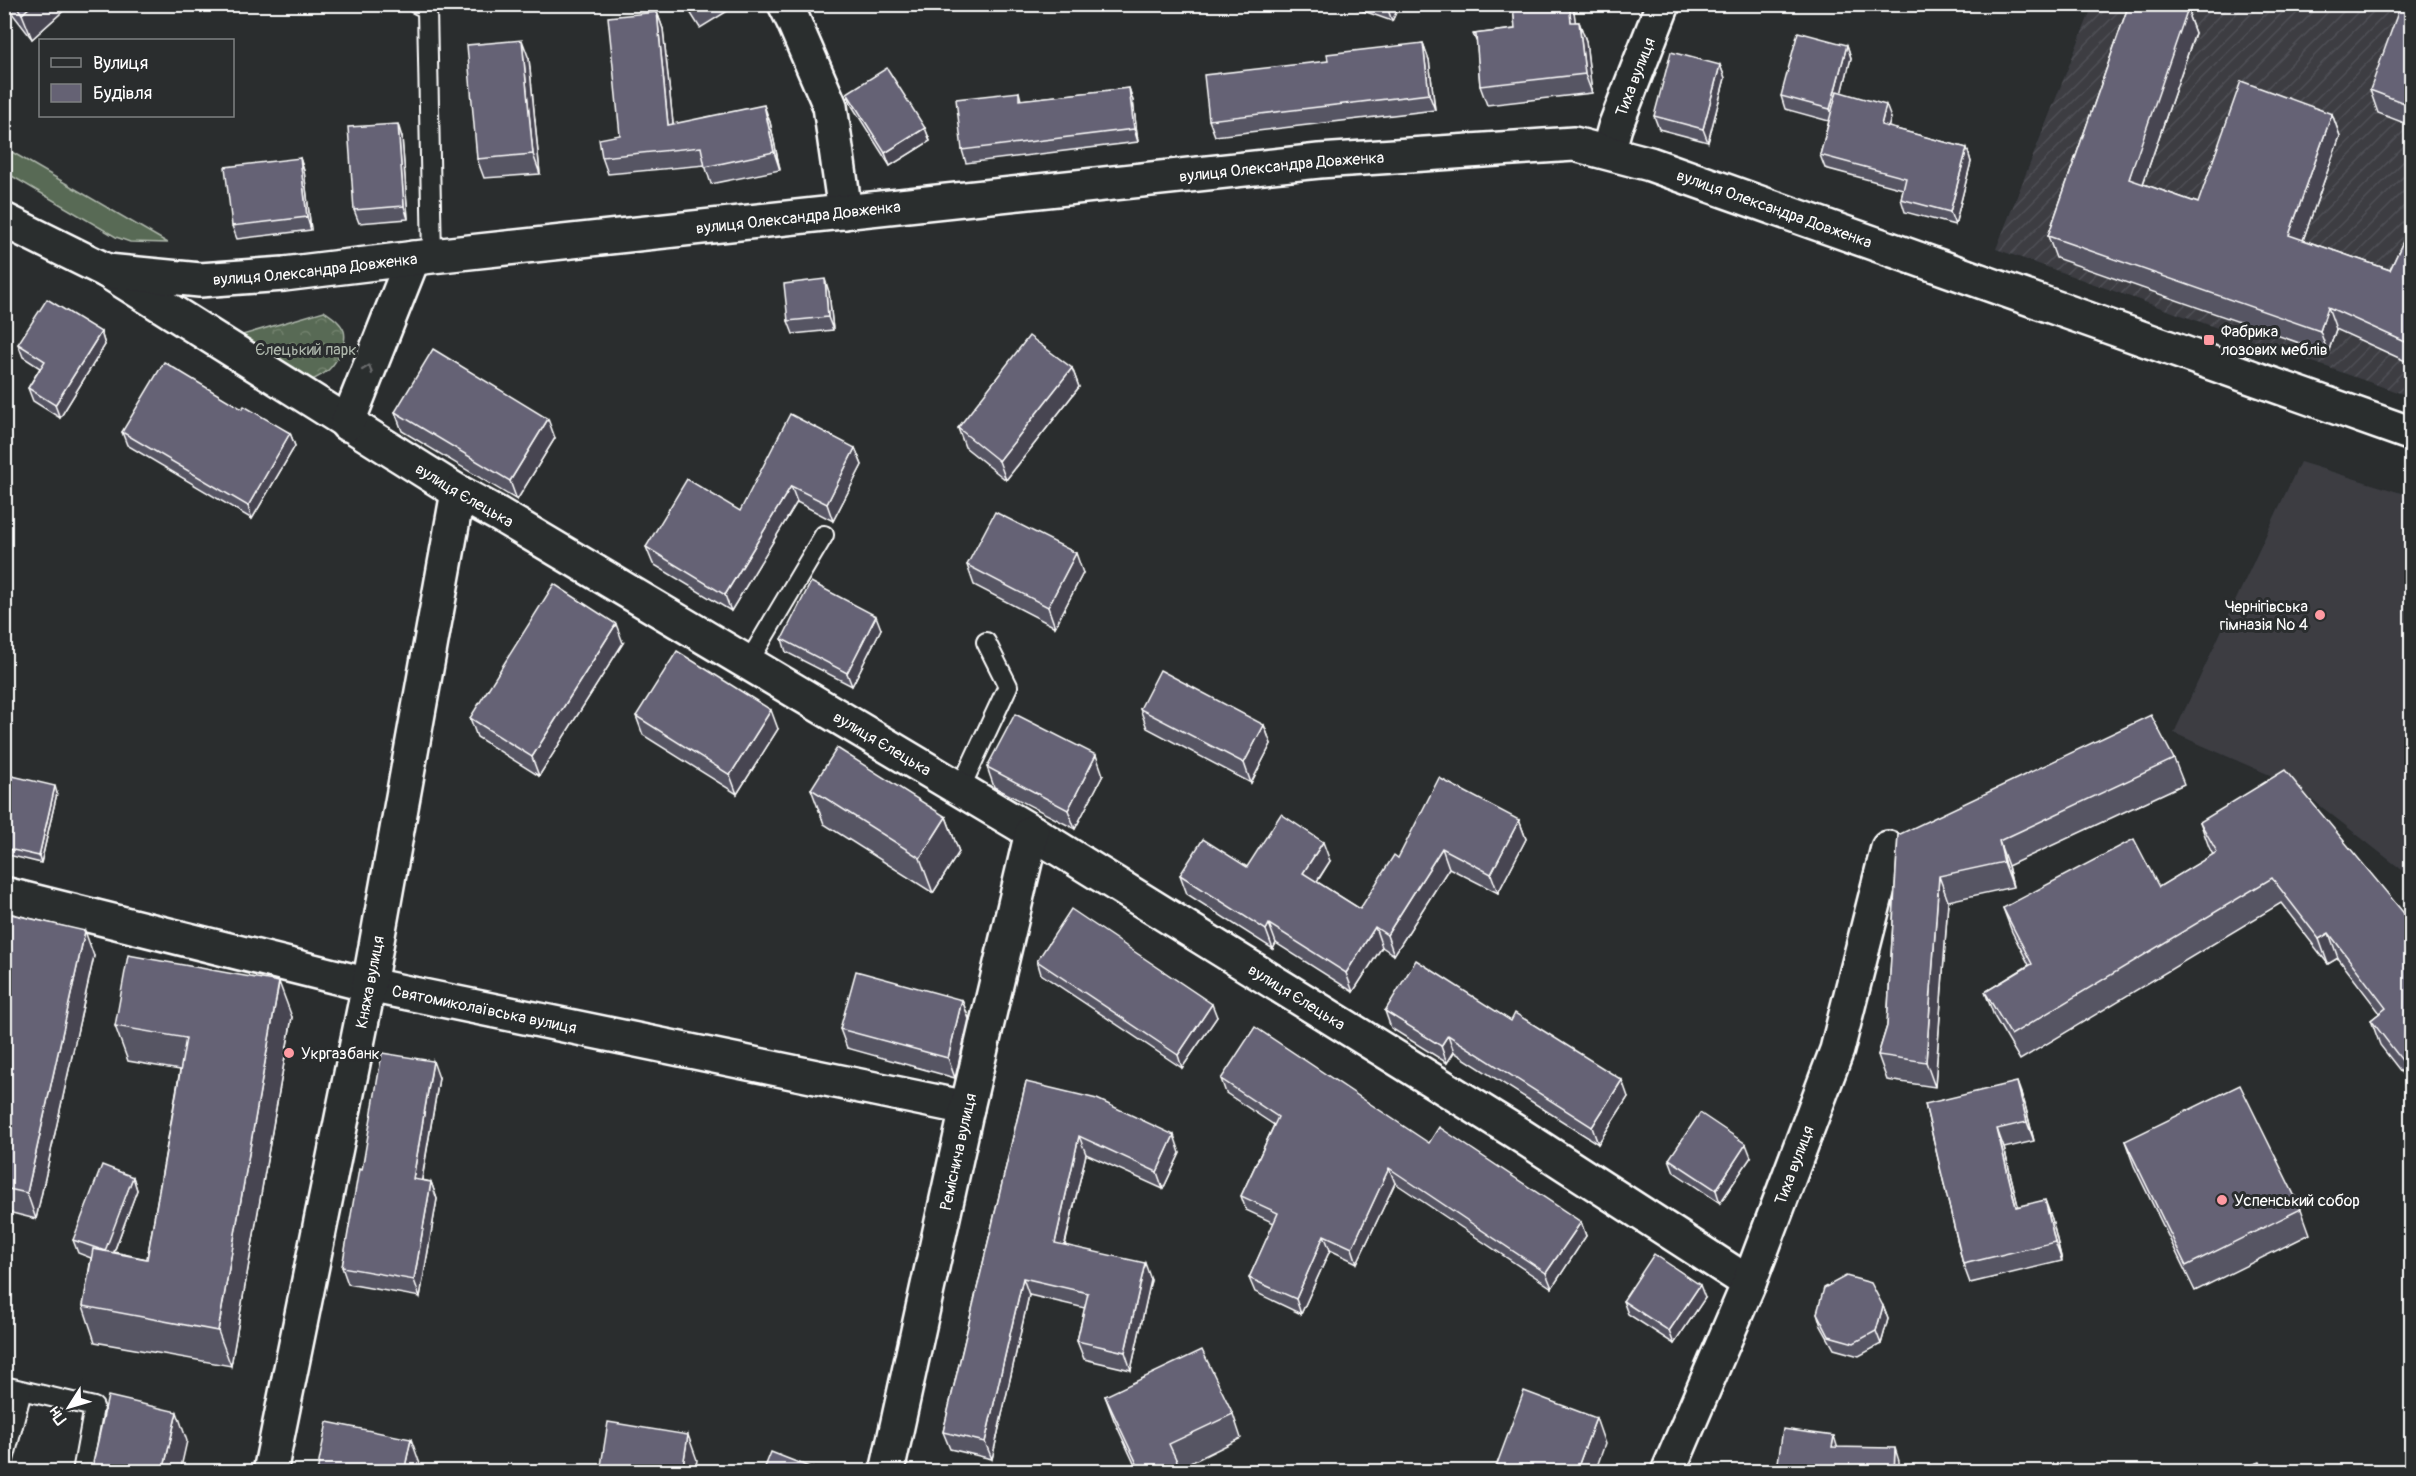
<svg xmlns="http://www.w3.org/2000/svg" width="2416" height="1476" viewBox="0 0 2416 1476" font-family="Pangolin,sans-serif">
	<style>
		.built { fill: #3c3d43 }
		.industrial { fill: url(#industrial-furrows) }
		.green { fill: #596b54; stroke: #acb5aa; stroke-width: 1.5 }
		.park { fill: url(#park-crowns); stroke: #acb5aa; stroke-width: 1.5 }
		.lines { fill: none; stroke-linecap: round; stroke-linejoin: round }
		.service-casing { stroke: #fff; stroke-width: 22 }
		.minor-casing { stroke: #fff; stroke-width: 38 }
		.secondary-casing { stroke: #fff; stroke-width: 38 }
		.service { stroke: #2a2d2e; stroke-width: 18 }
		.minor { stroke: #2a2d2e; stroke-width: 33 }
		.secondary { stroke: #2a2d2e; stroke-width: 33 }
		.wall { fill: #575464; stroke: #fff; stroke-width: 1.5 }
		.shaded-wall { fill: #474551; stroke: #fff; stroke-width: 1.5 }
		.building { fill: #656274; stroke: #fff; stroke-width: 1.5 }
		.oneway { stroke: #6a6c6d }
		.poi-dot { fill: #ff9aa2; stroke: #2a2d2e; stroke-width: 2 }
		.labels { text-anchor: middle; stroke-width: 6; stroke-linejoin: round; paint-order: stroke }
		.street-label { font-size: 16px; fill: #fff; stroke: #2a2d2e }
		.poi-label { font-size: 16px; fill: #fff; stroke: #2a2d2e; text-anchor: start }
		.park-label { font-size: 16px; fill: #acb5aa; stroke: #2a2d2e }
	</style>
	<defs>
		<pattern id="industrial-furrows" width="10" height="10" patternUnits="userSpaceOnUse" patternTransform="scale(1.5)"><rect width="10" height="10" fill="#3c3d43"/><path d="M-1 1l2-2M0 10L10 0M9 11l2-2" fill="none" stroke="#505056"/></pattern>
		<pattern id="park-crowns" width="20" height="18" patternUnits="userSpaceOnUse" patternTransform="scale(1.5)"><rect width="20" height="18" fill="#596b54"/><path d="M2 6a3 3 0 1 1 6 0M12 15a3 3 0 1 1 6 0" fill="none" stroke="#72816e"/></pattern>
	</defs>
	<rect width="100%" height="100%" fill="#2a2d2e"/>
	<filter id="ink" filterUnits="userSpaceOnUse"><feTurbulence type="fractalNoise" baseFrequency=".0167" numOctaves="2"/><feDisplacementMap in="SourceGraphic" scale="12" xChannelSelector="R" yChannelSelector="G"/><feConvolveMatrix kernelMatrix="1 2 1 2 8 2 1 2 1" color-interpolation-filters="sRGB"/></filter>
	<g filter="url(#ink)">
		<path class="built" d="M2300,462L2411,496V877L2295,786L2174,733Z"/>
		<path class="industrial" d="M2093,5H2411V397L1996,249Z"/>
		<path class="green" d="M5,148L168,243L130,242L116,237L5,172Z"/>
		<path class="park" d="M324,311C331,316 341,322 344,331C346,338 344,344 341,350C334,368 326,374 308,382L239,336Z"/>
		<g class="lines">
			<defs>
				<g id="service">
					<path d="M417,4L427,9L432,256"/>
					<path d="M748,663L824,535"/>
					<path d="M960,789L1008,686L986,642"/>
					<path d="M4,1386L94,1407L82,1472"/>
					<path d="M4,1460L22,1391"/>
				</g>
				<g id="minor">
					<path d="M785,4L793,20L830,106L845,212"/>
					<path id="s1" d="M1608,152L1615,127L1663,4"/>
					<path id="s2" d="M107,271L458,492L498,514L1032,832L1514,1131L1749,1283"/>
					<path d="M347,424L413,258"/>
					<path id="s3" d="M4,894L369,985L967,1108"/>
					<path id="s4" d="M270,1472L369,985L458,492"/>
					<path id="s5" d="M887,1472L967,1108L1032,832"/>
					<path id="s6" d="M1668,1472L1749,1283L1837,1050L1888,848"/>
				</g>
				<g id="secondary">
					<path id="s7" d="M4,220L107,271L200,280L284,274L432,256L1319,161L1574,144L1650,164L2412,434"/>
				</g>
			</defs>
			<use href="#service" class="service-casing"/>
			<use href="#minor" class="minor-casing"/>
			<use href="#secondary" class="secondary-casing"/>
			<use href="#service" class="service"/>
			<use href="#minor" class="minor"/>
			<use href="#secondary" class="secondary"/>
		</g>
		<g class="wall">
			<path d="M5,4H71L32,39Z"/>
			<path d="M685,4H739L700,28Z"/>
			<path d="M1348,4H1400L1392,21L1349,6Z"/>
			<path d="M1513,4H1573L1575,22H1579L1586,41L1592,93L1487,105L1480,86L1477,43L1473,34L1515,29Z"/>
			<path d="M2129,4H2193L2189,17L2195,33L2143,184L2198,203L2332,114L2340,136L2303,240L2390,270L2412,222V364L2336,329L2328,353L2056,258L2048,236Z"/>
			<path d="M2412,4V126L2378,113L2370,90Z"/>
			<path d="M657,12L663,29L673,124L770,122L780,170L711,184L705,165L608,174L602,157L620,135Z"/>
			<path d="M1423,43L1429,60L1435,110L1215,136L1209,120L1328,61Z"/>
			<path d="M1847,45L1851,58L1842,93L1891,118L1888,127L1967,148L1971,162L1955,225L1905,212L1901,199L1903,189L1825,168L1820,155L1829,121L1785,109L1781,96Z"/>
			<path d="M529,59L540,174L484,178L477,159Z"/>
			<path d="M1720,65L1725,78L1708,142L1659,129L1654,116Z"/>
			<path d="M1129,88L1133,101L1138,142L966,163L962,150L1019,92L1021,100Z"/>
			<path d="M847,93L925,128L930,141L890,166L852,106Z"/>
			<path d="M402,137L408,219L359,223L354,210Z"/>
			<path d="M300,158L304,171L311,230L237,239L232,226Z"/>
			<path d="M829,292L833,330L793,334L788,321Z"/>
			<path d="M101,332L105,345L60,418L33,401L28,388L40,368L23,357L18,344Z"/>
			<path d="M1072,368L1079,387L1006,480L965,447L958,428Z"/>
			<path d="M242,409L290,433L295,446L252,519L127,445L122,432Z"/>
			<path d="M395,412L555,438L517,500L402,431Z"/>
			<path d="M855,448L862,465L833,521L797,502L731,611L653,564L646,547L740,511Z"/>
			<path d="M967,565L1083,573L1055,627L974,585Z"/>
			<path d="M881,629L852,686L786,652L782,639Z"/>
			<path d="M623,643L539,776L477,737L470,718Z"/>
			<path d="M1140,709L1264,725L1271,744L1251,783L1147,728Z"/>
			<path d="M636,716L778,729L737,794L643,735Z"/>
			<path d="M2174,759L2184,784L2008,866L2013,887L1948,901L1935,1087L1887,1080L1878,1055L1887,1026L1898,835Z"/>
			<path d="M987,767L1103,775L1075,829L994,787Z"/>
			<path d="M4,774L57,793L41,863L4,854Z"/>
			<path d="M811,789L946,817L959,852L933,893L824,824Z"/>
			<path d="M1519,820L1526,839L1498,893L1449,868L1394,955L1382,947L1353,992L1276,943L1273,949L1187,894L1180,875L1247,867L1330,861L1317,882L1360,909L1398,858Z"/>
			<path d="M2200,822L2412,923V1086L2380,1045L2371,1020L2380,1013L2338,958L2328,964L2281,903L2020,1060L1994,1016L1985,992L2029,965L2012,932L2003,908L2159,887L2213,855L2209,847Z"/>
			<path d="M4,920L94,956L36,1219L4,1211Z"/>
			<path d="M1037,961L1217,1017L1182,1068L1041,974Z"/>
			<path d="M962,1000L969,1019L955,1078L847,1048L840,1029Z"/>
			<path d="M1385,1011L1628,1097L1598,1144L1454,1052L1447,1063L1391,1028Z"/>
			<path d="M292,1017L231,1366L95,1342L83,1306L91,1258L78,1253L73,1240L133,1177L137,1190L114,1252L147,1259L180,1070L128,1061L115,1026Z"/>
			<path d="M439,1078L422,1180L431,1182L437,1199L420,1297L348,1284L342,1267L362,1170Z"/>
			<path d="M1221,1079L1429,1143L1581,1222L1586,1236L1552,1288L1395,1183L1357,1263L1330,1250L1301,1314L1255,1292L1249,1278L1274,1223L1246,1210L1241,1196L1274,1125L1226,1093Z"/>
			<path d="M1026,1082L1180,1153L1163,1189L1086,1154L1065,1245L1151,1280L1131,1370L1084,1359L1077,1341L1085,1308L1029,1295L992,1459L950,1449L943,1432Z"/>
			<path d="M2024,1101L2034,1141L2004,1148L2018,1206L2052,1219L2062,1261L1970,1283L1963,1264L1925,1104Z"/>
			<path d="M2125,1141L2301,1209L2310,1234L2195,1291L2134,1166Z"/>
			<path d="M1751,1157L1720,1203L1674,1172L1669,1159Z"/>
			<path d="M1705,1298L1674,1344L1628,1314L1623,1301Z"/>
			<path d="M1883,1306L1888,1319L1881,1344L1859,1356L1834,1349L1821,1326L1817,1313Z"/>
			<path d="M1105,1396L1233,1414L1241,1438L1180,1468L1182,1472H1138L1114,1420Z"/>
		</g>
		<g class="shaded-wall">
			<path d="M33,4H71L32,39L22,14Z"/>
			<path d="M1386,4H1400L1392,21Z"/>
			<path d="M1569,4H1573L1578,42L1571,22Z"/>
			<path d="M2178,4H2193L2189,17L2195,33L2137,201L2129,179Z"/>
			<path d="M657,12L663,29L675,142L668,125Z"/>
			<path d="M1579,22L1586,41L1592,93L1585,74Z"/>
			<path d="M522,40L529,59L540,174L533,154Z"/>
			<path d="M1423,43L1429,60L1435,110L1429,94Z"/>
			<path d="M1847,45L1851,58L1835,122L1830,109Z"/>
			<path d="M1720,65L1725,78L1708,142L1703,129Z"/>
			<path d="M1129,88L1133,101L1138,142L1134,129Z"/>
			<path d="M764,105L770,122L780,170L774,152Z"/>
			<path d="M1886,105L1891,118L1885,138L1881,125Z"/>
			<path d="M2332,114L2340,136L2297,257L2289,235Z"/>
			<path d="M398,124L402,137L408,219L404,206Z"/>
			<path d="M925,128L930,141L890,166L885,153Z"/>
			<path d="M1967,148L1971,162L1955,225L1950,212Z"/>
			<path d="M300,158L304,171L311,230L307,217Z"/>
			<path d="M825,279L829,292L833,330L828,317Z"/>
			<path d="M2328,307L2336,329L2328,353L2320,331Z"/>
			<path d="M101,332L105,345L60,418L55,405Z"/>
			<path d="M1072,368L1079,387L1006,480L999,461Z"/>
			<path d="M548,419L555,438L517,500L510,481Z"/>
			<path d="M290,433L295,446L252,519L248,506Z"/>
			<path d="M855,448L862,465L833,521L827,504Z"/>
			<path d="M791,486L797,502L731,611L725,595Z"/>
			<path d="M1076,553L1083,573L1055,627L1048,607Z"/>
			<path d="M876,616L881,629L852,686L847,673Z"/>
			<path d="M616,624L623,643L539,776L532,757Z"/>
			<path d="M771,710L778,729L737,794L730,775Z"/>
			<path d="M1264,725L1271,744L1251,783L1244,763Z"/>
			<path d="M1096,755L1103,775L1075,829L1068,810Z"/>
			<path d="M55,786L57,793L41,863L39,856Z"/>
			<path d="M946,817L959,852L933,893L920,858Z"/>
			<path d="M1519,820L1526,839L1498,893L1491,874Z"/>
			<path d="M1999,841L2008,866L2013,887L2004,862Z"/>
			<path d="M1323,842L1330,861L1310,892L1303,873Z"/>
			<path d="M1442,848L1449,868L1394,955L1387,935Z"/>
			<path d="M1939,876L1948,901L1935,1087L1926,1062Z"/>
			<path d="M1269,924L1276,943L1273,949L1266,930Z"/>
			<path d="M1375,927L1382,947L1353,992L1346,973Z"/>
			<path d="M85,931L94,956L36,1219L27,1193Z"/>
			<path d="M2329,933L2338,958L2328,964L2319,939Z"/>
			<path d="M279,982L292,1017L231,1366L218,1331Z"/>
			<path d="M962,1000L969,1019L955,1078L948,1058Z"/>
			<path d="M1212,1004L1217,1017L1182,1068L1178,1055Z"/>
			<path d="M1448,1035L1454,1052L1447,1063L1441,1046Z"/>
			<path d="M2412,1057V1084L2404,1063Z"/>
			<path d="M433,1061L439,1078L419,1196L413,1179Z"/>
			<path d="M1622,1080L1628,1097L1598,1144L1592,1127Z"/>
			<path d="M2017,1082L2024,1101L2034,1141L2027,1122Z"/>
			<path d="M1997,1129L2004,1148L2023,1226L2016,1207Z"/>
			<path d="M1174,1135L1180,1153L1163,1189L1157,1172Z"/>
			<path d="M1079,1136L1086,1154L1061,1260L1055,1243Z"/>
			<path d="M1746,1144L1751,1157L1720,1203L1716,1190Z"/>
			<path d="M1389,1168L1395,1183L1357,1263L1352,1248Z"/>
			<path d="M133,1177L137,1190L109,1265L104,1251Z"/>
			<path d="M431,1182L437,1199L420,1297L414,1280Z"/>
			<path d="M2045,1200L2052,1219L2062,1261L2055,1242Z"/>
			<path d="M1581,1222L1586,1236L1552,1288L1546,1273Z"/>
			<path d="M1324,1235L1330,1250L1301,1314L1296,1299Z"/>
			<path d="M1145,1263L1151,1280L1131,1370L1125,1352Z"/>
			<path d="M1023,1278L1029,1295L992,1459L985,1442Z"/>
			<path d="M1700,1285L1705,1298L1674,1344L1669,1331Z"/>
			<path d="M1883,1306L1888,1319L1881,1344L1876,1331Z"/>
			<path d="M177,1412L187,1441L180,1472H163Z"/>
			<path d="M1596,1418L1605,1444L1595,1472H1576Z"/>
			<path d="M688,1435L697,1460L695,1472H682Z"/>
			<path d="M1834,1436L1838,1449L1832,1447Z"/>
			<path d="M411,1439L420,1464L418,1472H404Z"/>
			<path d="M1895,1448L1899,1461V1472H1894Z"/>
		</g>
		<g class="building">
			<path d="M15,4H33L22,14Z"/>
			<path d="M689,4H706L694,12Z"/>
			<path d="M1513,4H1569L1571,22H1579L1585,74L1480,86L1476,35L1473,34L1515,29Z"/>
			<path d="M2129,4H2178L2177,8L2187,11L2129,179L2198,203L2241,81L2332,114L2289,235L2390,270L2412,222V345L2328,307L2320,331L2048,236Z"/>
			<path d="M2401,4H2412V106L2370,90Z"/>
			<path d="M657,12L668,125L764,105L774,152L705,167L701,147L602,157L599,139L620,135L608,17Z"/>
			<path d="M1798,32L1847,45L1830,109L1781,96Z"/>
			<path d="M522,40L533,154L477,159L467,45Z"/>
			<path d="M1423,43L1429,94L1209,120L1204,75L1328,61L1327,54Z"/>
			<path d="M1671,52L1720,65L1703,129L1654,116Z"/>
			<path d="M887,68L925,128L885,153L847,93Z"/>
			<path d="M1129,88L1134,129L962,150L956,99L1019,92V100Z"/>
			<path d="M1837,91L1886,105L1881,125L1967,148L1950,212L1901,199L1906,178L1820,155Z"/>
			<path d="M398,124L404,206L354,210L348,127Z"/>
			<path d="M300,158L307,217L232,226L225,167Z"/>
			<path d="M825,279L828,317L788,321L784,284Z"/>
			<path d="M47,299L101,332L55,405L28,388L45,361L18,344Z"/>
			<path d="M1029,336L1072,368L999,461L958,428Z"/>
			<path d="M433,349L548,419L510,481L395,412Z"/>
			<path d="M164,362L242,409L244,406L290,433L248,506L122,432Z"/>
			<path d="M790,414L855,448L827,504L791,486L725,595L646,547L687,479L740,511Z"/>
			<path d="M995,512L1076,553L1048,607L967,565Z"/>
			<path d="M811,582L876,616L847,673L782,639Z"/>
			<path d="M554,584L616,624L532,757L470,718Z"/>
			<path d="M677,651L771,710L730,775L636,716Z"/>
			<path d="M1160,670L1264,725L1244,763L1140,709Z"/>
			<path d="M1015,714L1096,755L1068,810L987,767Z"/>
			<path d="M2151,715L2174,759L1999,841L2004,862L1939,876L1926,1062L1878,1055L1887,1026L1898,835Z"/>
			<path d="M837,748L946,817L920,858L811,789Z"/>
			<path d="M2285,770L2412,923V1057L2404,1063L2371,1020L2386,1008L2329,933L2319,939L2272,878L2011,1035L1985,992L2032,964L2003,908L2134,839L2159,887L2217,852L2200,822Z"/>
			<path d="M4,774L55,786L39,856L4,848Z"/>
			<path d="M1439,778L1519,820L1491,874L1442,848L1387,935L1375,927L1346,973L1269,924L1266,930L1180,875L1203,839L1247,867L1281,814L1323,842L1303,873L1360,909L1394,855L1398,858Z"/>
			<path d="M1071,909L1212,1004L1178,1055L1037,961Z"/>
			<path d="M6,913L85,931L27,1193L4,1188V920Z"/>
			<path d="M128,955L279,982L218,1331L83,1306L93,1249L147,1259L186,1038L115,1026Z"/>
			<path d="M1416,960L1511,1021L1515,1013L1622,1080L1592,1127L1448,1035L1441,1046L1385,1011Z"/>
			<path d="M856,971L962,1000L948,1058L840,1029Z"/>
			<path d="M1255,1027L1429,1143L1439,1127L1581,1222L1546,1273L1389,1168L1352,1248L1324,1235L1296,1299L1249,1278L1278,1213L1241,1196L1278,1117L1221,1079Z"/>
			<path d="M382,1053L433,1061L413,1179L431,1182L414,1280L342,1267L359,1169L362,1170Z"/>
			<path d="M1026,1082L1097,1099L1174,1135L1157,1172L1079,1136L1055,1243L1145,1263L1125,1352L1077,1341L1088,1293L1023,1278L985,1442L943,1432Z"/>
			<path d="M2017,1082L2027,1122L1997,1129L2016,1207L2045,1200L2055,1242L1963,1264L1925,1104Z"/>
			<path d="M2240,1085L2301,1209L2186,1266L2125,1141Z"/>
			<path d="M1700,1113L1746,1144L1716,1190L1669,1159Z"/>
			<path d="M102,1165L133,1177L105,1251L73,1240Z"/>
			<path d="M1654,1254L1700,1285L1669,1331L1623,1301Z"/>
			<path d="M1846,1276L1871,1283L1883,1306L1876,1331L1854,1343L1829,1336L1817,1313L1824,1288Z"/>
			<path d="M1202,1350L1233,1414L1169,1444L1182,1472H1141L1105,1396Z"/>
			<path d="M1524,1391L1596,1418L1576,1472H1494Z"/>
			<path d="M108,1396L177,1412L163,1472H91Z"/>
			<path d="M327,1422L411,1439L404,1472H317Z"/>
			<path d="M608,1422L688,1435L682,1472H600Z"/>
			<path d="M1783,1429L1834,1436L1832,1447L1895,1448L1894,1472H1791L1777,1469Z"/>
			<path d="M771,1452L822,1472H763Z"/>
			<path d="M2260,1462L2264,1472H2233Z"/>
		</g>
		<defs><path id="oneway-chevron" d="M-2-3.5L2.5 0L-2 3.5" fill="none" stroke-width="1.6" stroke-linecap="round" stroke-linejoin="round" transform="scale(1.5)"/></defs>
		<use class="oneway" href="#oneway-chevron" transform="translate(368 369) rotate(-69)"/>
	</g>
	<g class="poi-dot">
		<rect x="2203" y="334" width="12" height="12" rx="3"/>
		<circle cx="2320" cy="615" r="6"/>
		<circle cx="289" cy="1053" r="6"/>
		<circle cx="2222" cy="1200" r="6"/>
	</g>
	<g class="labels">
		<g class="street-label">
			<text dy="6" stroke="none"><textPath href="#s1" startOffset="80">Тиха вулиця</textPath></text>
			<text dy="6" stroke="none"><textPath href="#s7" startOffset="1296">вулиця Олександра Довженка</textPath></text>
			<text dy="6" stroke="none"><textPath href="#s7" startOffset="1800">вулиця Олександра Довженка</textPath></text>
			<text dy="6" stroke="none"><textPath href="#s7" startOffset="810">вулиця Олександра Довженка</textPath></text>
			<text dy="6" stroke="none"><textPath href="#s7" startOffset="324">вулиця Олександра Довженка</textPath></text>
			<text dy="6" stroke="none"><textPath href="#s2" startOffset="422">вулиця Єлецька</textPath></text>
			<text dy="6" stroke="none"><textPath href="#s2" startOffset="908">вулиця Єлецька</textPath></text>
			<text dy="6" stroke="none"><textPath href="#s4" startOffset="500">Княжа вулиця</textPath></text>
			<text dy="6" stroke="none"><textPath href="#s2" startOffset="1394">вулиця Єлецька</textPath></text>
			<text dy="6" stroke="none"><textPath href="#s3" startOffset="494">Святомиколаївська вулиця</textPath></text>
			<text dy="6" stroke="none"><textPath href="#s5" startOffset="328">Реміснича вулиця</textPath></text>
			<text dy="6" stroke="none"><textPath href="#s6" startOffset="332">Тиха вулиця</textPath></text>
		</g>
		<g class="poi-label">
			<text x="2221" y="337">Фабрика<tspan x="2221" dy="18">лозових меблів</tspan></text>
			<text x="2308" y="612" text-anchor="end">Чернігівська<tspan x="2308" dy="18">гімназія № 4</tspan></text>
			<text x="301" y="1059">Укргазбанк</text>
			<text x="2234" y="1206">Успенський собор</text>
		</g>
		<g class="park-label">
			<text x="306" y="355">Єлецький парк</text>
		</g>
	</g>
	<rect width="2416" height="1476" fill="none" stroke="#2a2d2e" stroke-width="24"/>
	<rect x="12" y="12" width="2392" height="1452" fill="none" stroke="#fff" stroke-width="2" filter="url(#ink)"/>
	<rect x="39" y="39" width="195" height="78" fill="#2a2d2e" stroke="#7f8182" stroke-width="1.5"/>
	<rect x="51" y="58" width="30" height="9" fill="#2a2d2e" stroke="#7f8182" stroke-width="1.5"/>
	<text x="93" y="69" font-size="18" fill="#ffffff">Вулиця</text>
	<rect x="51" y="84" width="30" height="18" fill="#656274" stroke="#7f8182" stroke-width="1.5"/>
	<text x="93" y="99" font-size="18" fill="#ffffff">Будівля</text>
	<g transform="translate(69 1407) rotate(233)" stroke="#2a2d2e" stroke-width="4.5" paint-order="stroke">
	<path d="M0-4.5L10 22L0 15L-10 22Z" fill="#ffffff"/>
	<text y="-9" font-size="16" font-weight="bold" text-anchor="middle" fill="#ffffff">Пн</text>
	</g>
</svg>
